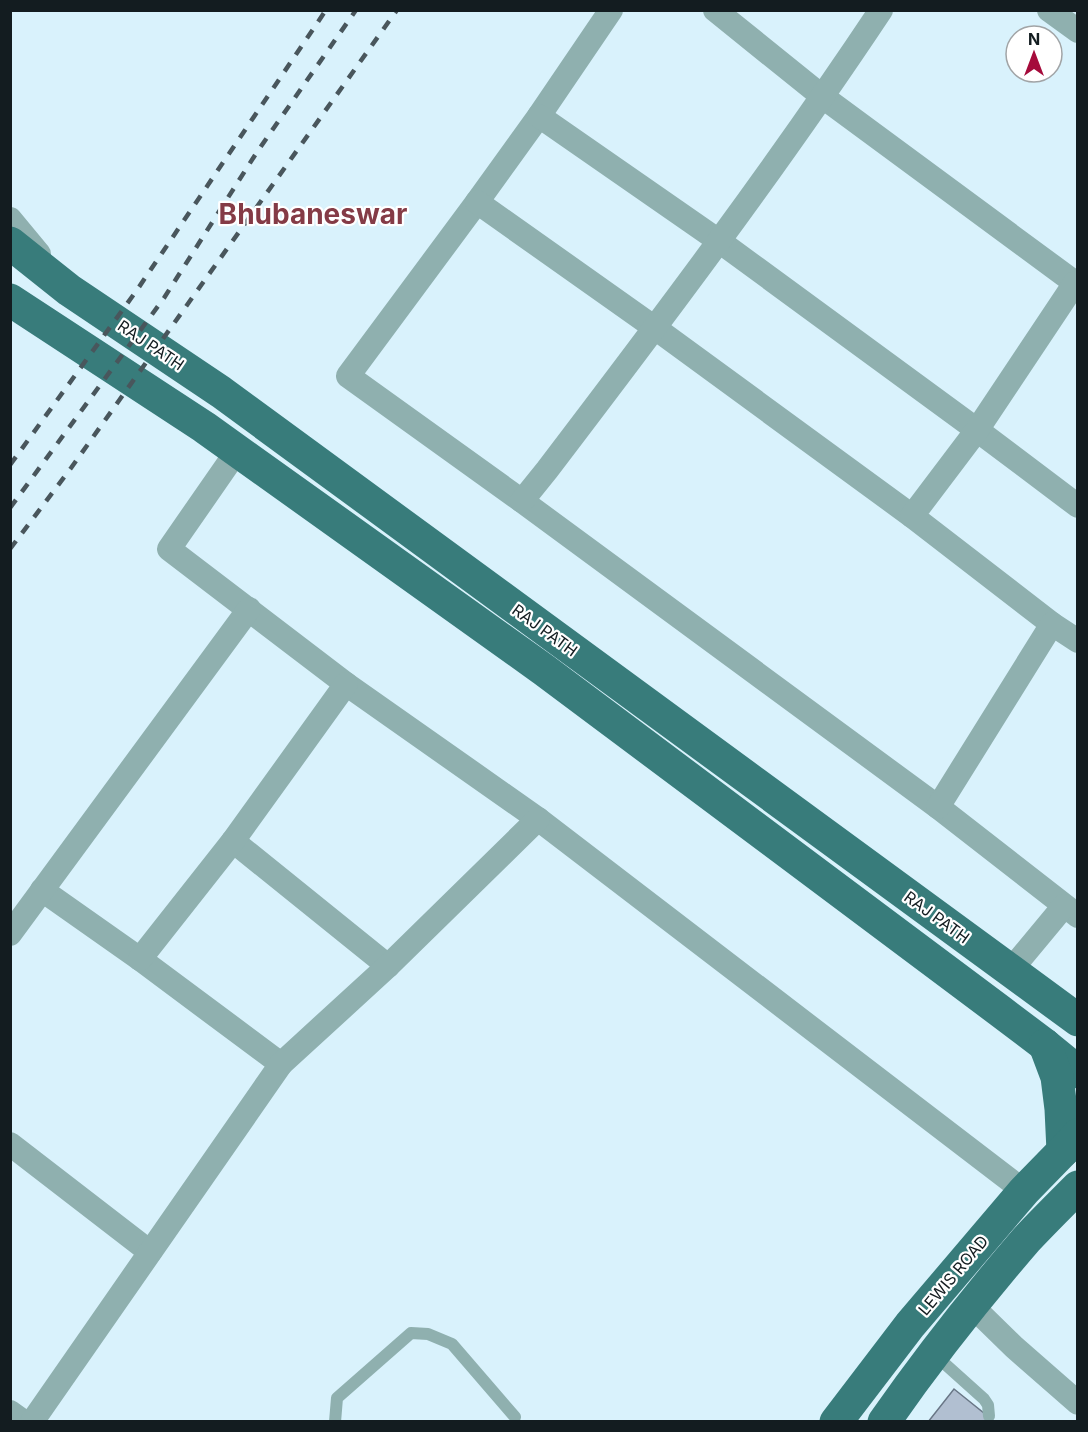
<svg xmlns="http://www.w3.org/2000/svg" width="1088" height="1432" viewBox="0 0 1088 1432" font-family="Inter,sans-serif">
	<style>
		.building { fill: #b1bfd1; stroke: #697686; stroke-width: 1.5 }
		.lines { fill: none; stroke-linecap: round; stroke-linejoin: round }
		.service { stroke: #8fb0af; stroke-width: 12 }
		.minor { stroke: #8fb0af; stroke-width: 24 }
		.primary { stroke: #387c7b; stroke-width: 33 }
		.rail { stroke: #49565c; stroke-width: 4.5; stroke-dasharray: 10 10; stroke-linecap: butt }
		.labels { text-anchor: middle; stroke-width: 4.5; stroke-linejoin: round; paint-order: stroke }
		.street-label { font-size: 16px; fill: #131c20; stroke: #fff }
		.town-label { font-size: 28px; font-weight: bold; fill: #843b46; stroke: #fff }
	</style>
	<rect width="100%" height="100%" fill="#d9f2fc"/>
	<path class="building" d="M954,1389L995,1422H928Z"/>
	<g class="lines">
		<g class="service">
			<path d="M935,1355L984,1399L988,1405L989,1416"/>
			<path d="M335,1422L337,1398L411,1333L428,1334L452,1344L515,1417"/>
		</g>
		<g class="minor">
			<path d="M611,10L539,116L477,202L348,376L522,501L938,807L1078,916"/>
			<path d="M715,10L823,97L1078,285"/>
			<path d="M1049,10L1078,31"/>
			<path d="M539,116L719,241L977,430L1078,506"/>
			<path d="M477,202L655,328L912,516"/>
			<path d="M10,219L39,254"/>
			<path d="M237,451L169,549L346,684L538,819L1024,1191"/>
			<path d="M522,501L547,470C662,319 776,168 881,10"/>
			<path d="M1052,624L912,516L977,430L1075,283"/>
			<path d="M938,807L1052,624L1078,641"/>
			<path d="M233,841L388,966"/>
			<path d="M42,890L140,959L281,1064"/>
			<path d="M10,934L249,609"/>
			<path d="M140,959L233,841L346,684"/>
			<path d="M1010,971L1064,906"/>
			<path d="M10,1144L150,1252"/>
			<path d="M972,1306L1014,1347L1078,1403"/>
			<path d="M10,1412L24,1422"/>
			<path d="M32,1422L281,1064L388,966L538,819"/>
		</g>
		<g class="primary">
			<path d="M10,243L69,290L221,392L1078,1020"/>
			<path d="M10,300L204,427L544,670L1000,1011L1045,1045L1078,1072"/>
			<path d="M1045,1045L1057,1077L1061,1109L1063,1151"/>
			<path d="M836,1422L910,1325L1024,1191L1063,1151L1078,1135"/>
			<path d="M884,1422C928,1359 976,1298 1026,1240C1043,1222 1060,1205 1078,1187"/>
		</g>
		<g class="rail">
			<path d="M10,465L137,290L326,10"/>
			<path d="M10,508L164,298L257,152L356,10"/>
			<path d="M10,549L71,468L397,10"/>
		</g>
	</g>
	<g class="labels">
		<g class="street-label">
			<text transform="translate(151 345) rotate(34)" y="6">RAJ PATH</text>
			<text transform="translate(545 630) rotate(36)" y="6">RAJ PATH</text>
			<text transform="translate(937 917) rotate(36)" y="6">RAJ PATH</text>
			<text transform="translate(953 1275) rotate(-50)" y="6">LEWIS ROAD</text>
		</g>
		<g class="town-label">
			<text x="313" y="224">Bhubaneswar</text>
		</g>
	</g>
	<rect width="1088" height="1432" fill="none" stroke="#131c20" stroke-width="24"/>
	<g transform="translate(1034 54)"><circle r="28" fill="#ffffff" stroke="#a1a4a6" stroke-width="1.5"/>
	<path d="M0-4.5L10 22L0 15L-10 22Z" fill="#a50b3b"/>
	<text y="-9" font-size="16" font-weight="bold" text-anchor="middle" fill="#131c20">N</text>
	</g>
</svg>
